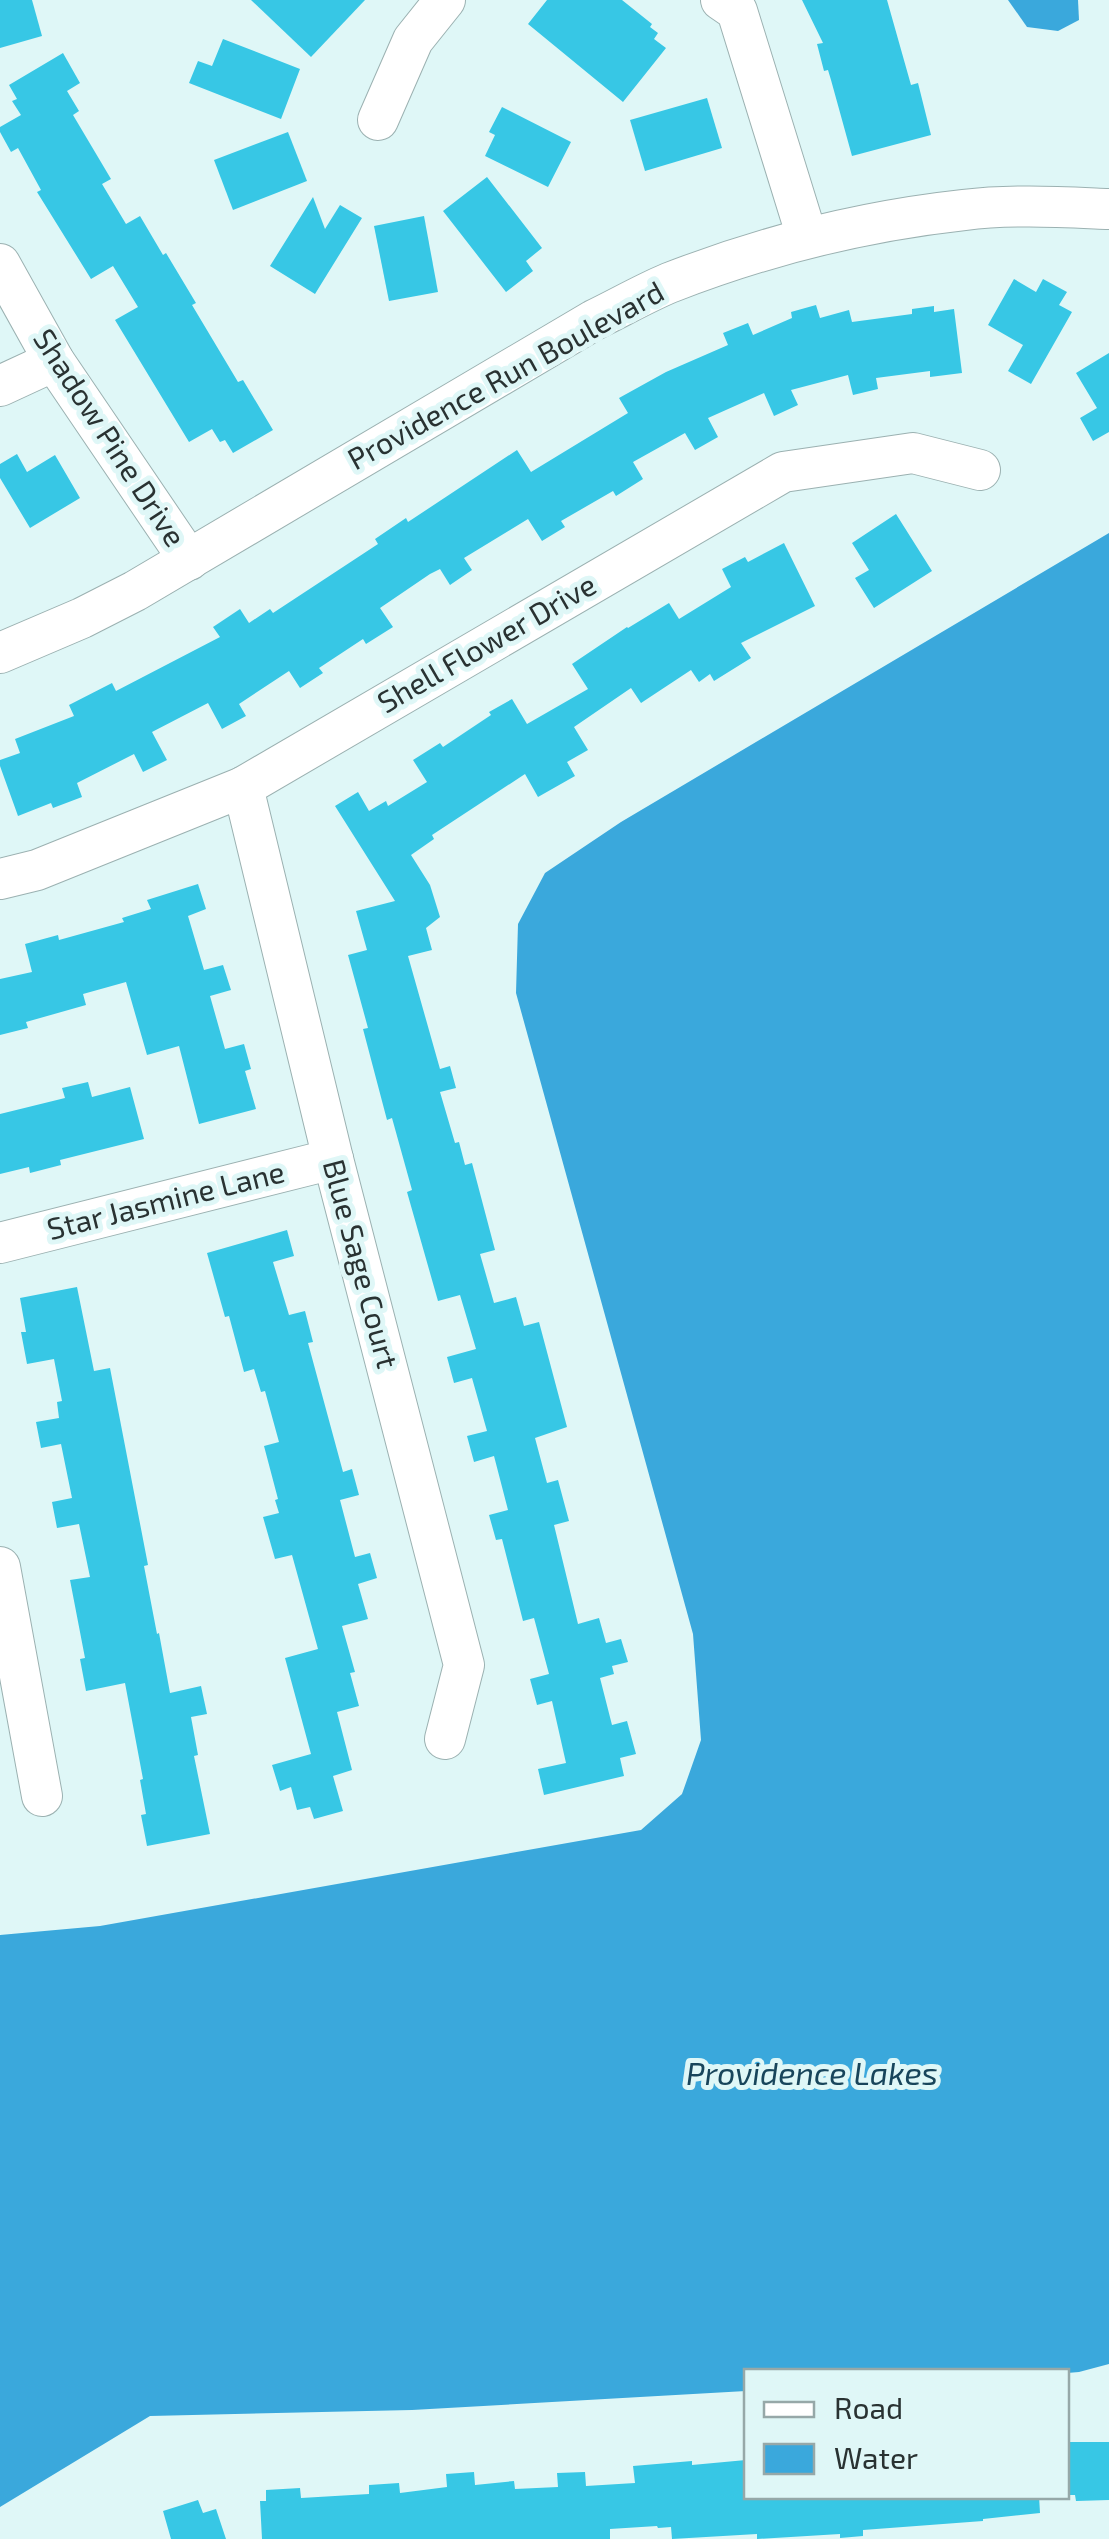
<svg xmlns="http://www.w3.org/2000/svg" width="1109" height="2539" viewBox="0 0 1109 2539" font-family="'Exo 2',sans-serif">
	<style>
		.water { fill: #3aa8dc }
		.building { fill: #37c7e5 }
		.lines { fill: none; stroke-linecap: round; stroke-linejoin: round }
		.minor-casing { stroke: #9bb1b1; stroke-width: 42 }
		.minor { stroke: #fff; stroke-width: 40 }
		.labels { text-anchor: middle; stroke-width: 10; stroke-linejoin: round; paint-order: stroke }
		.street-label { font-size: 30px; fill: #293232; stroke: #dff7f7 }
		.water-label { font-size: 32px; font-style: italic; fill: #18455b; stroke: #dff7f7 }
	</style>
	<rect width="100%" height="100%" fill="#dff7f7"/>
	<g class="water">
		<path d="M1008,0H1078L1079,20L1058,31L1027,27Z"/>
		<path d="M1109,533V2364L1079,2372L1067,2373L746,2372V2391L412,2410L150,2416L0,2507V1935L100,1926L641,1830L682,1794L701,1740L693,1634L516,993L518,924L545,873L621,822Z"/>
	</g>
	<g class="building">
		<path d="M0,0H32L42,36L0,48Z"/>
		<path d="M251,0H365L311,57Z"/>
		<path d="M547,0H622L652,24L650,27L658,33L654,39L666,48L623,102L528,24Z"/>
		<path d="M802,0H887L911,85L918,83L931,135L852,156L831,80L828,70L824,71L817,44L823,43Z"/>
		<path d="M223,39L300,69L281,119L189,83L198,61L212,66Z"/>
		<path d="M63,53L80,83L67,91L79,111L73,115L111,179L102,184L126,224L140,216L163,255L166,253L196,303L192,305L238,382L243,380L273,430L233,453L225,440L220,442L212,429L189,442L115,320L138,307L113,266L91,279L37,192L41,190L18,148L11,152L0,132V127L21,115L12,101L17,99L9,85Z"/>
		<path d="M707,98L722,148L645,171L630,120Z"/>
		<path d="M502,107L571,142L548,187L485,156L495,135L489,132Z"/>
		<path d="M288,132L307,181L233,210L214,160Z"/>
		<path d="M487,177L542,248L526,261L533,271L506,292L443,211Z"/>
		<path d="M313,197L325,229L340,205L362,218L315,294L270,266Z"/>
		<path d="M424,216L438,292L389,301L374,226Z"/>
		<path d="M1014,279L1036,292L1043,279L1067,292L1059,305L1072,312L1031,384L1008,371L1023,345L988,325Z"/>
		<path d="M816,305L820,318L849,310L852,322L912,314V309L934,306V312L954,309L962,373L930,377V371L876,378L878,389L853,395L848,375L791,390L798,405L774,416L764,393L708,418L718,437L695,450L685,433L633,462L643,479L616,496L613,491L561,521L565,527L542,541L528,519L464,558L472,570L450,585L440,569L430,574L380,608L393,627L366,644L363,639L319,668L323,673L300,688L289,671L239,704L246,716L222,729L208,703L152,732L167,760L143,772L134,754L77,783L82,797L53,808L51,803L18,816L0,766V760L20,753L15,739L74,716L69,705L112,683L116,691L220,637L213,627L240,609L249,623L270,609L273,613L378,544L375,539L406,518L408,522L517,450L531,472L628,413L619,398L666,372L728,345L723,333L748,323L753,335L792,318L791,312Z"/>
		<path d="M1109,353V432L1093,441L1080,418L1097,408L1076,373Z"/>
		<path d="M17,454L27,472L55,455L80,498L30,528L0,478V464Z"/>
		<path d="M896,514L932,571L874,608L855,578L869,570L852,543Z"/>
		<path d="M784,543L815,606L741,643L751,658L714,681L710,674L699,682L691,670L641,703L631,688L574,727L588,750L567,762L575,776L538,797L525,774L432,835L434,839L411,855L430,885L440,917L426,928L432,950L408,956L440,1069L450,1066L456,1088L440,1092L455,1143L459,1142L465,1165L472,1163L495,1250L480,1254L494,1303L516,1297L524,1326L539,1322L567,1427L535,1438L547,1483L558,1480L569,1521L554,1525L578,1624L599,1618L606,1643L621,1639L628,1662L612,1666L614,1674L600,1678L612,1725L627,1721L636,1754L620,1758L624,1776L544,1795L538,1769L566,1763L552,1701L537,1705L530,1679L549,1674L534,1618L523,1621L502,1539L496,1540L489,1515L508,1510L494,1456L474,1462L467,1436L487,1431L472,1378L454,1383L447,1357L476,1349L460,1295L438,1301L407,1192L412,1190L392,1118L387,1120L363,1029L368,1028L348,955L367,950L356,911L395,901L335,806L358,792L369,811L386,801L388,806L427,782L413,760L440,743L443,747L491,715L489,712L512,699L527,724L588,689L572,664L627,627L628,628L669,603L679,619L731,587L722,569L745,557L748,562Z"/>
		<path d="M198,884L206,909L188,916L204,970L223,965L231,990L210,996L225,1049L244,1044L251,1069L245,1071L256,1109L199,1124L179,1046L147,1055L126,982L83,994L86,1005L26,1022L28,1028L0,1035V979L32,972L25,944L58,935L59,940L124,922L122,918L151,909L147,900Z"/>
		<path d="M88,1082L92,1097L130,1087L144,1139L60,1160L61,1165L30,1173L29,1167L0,1174V1114L65,1098L62,1088Z"/>
		<path d="M287,1230L294,1256L273,1262L289,1315L305,1311L313,1342L308,1343L343,1472L352,1469L359,1495L340,1500L355,1557L370,1553L377,1578L358,1584L368,1619L342,1626L355,1672L350,1673L359,1706L337,1712L352,1770L333,1776L343,1811L314,1819L310,1807L297,1810L291,1787L280,1791L272,1765L311,1754L285,1658L318,1649L292,1555L275,1559L263,1517L279,1513L275,1500L278,1499L264,1446L279,1442L265,1391L261,1392L254,1369L244,1372L229,1316L225,1317L207,1253Z"/>
		<path d="M77,1287L94,1371L110,1368L148,1565L144,1566L157,1634L159,1633L170,1693L201,1686L207,1714L191,1717L198,1755L194,1756L210,1834L147,1846L141,1815L146,1814L140,1780L143,1779L125,1683L86,1691L80,1659L85,1658L70,1580L90,1577L79,1524L57,1528L52,1502L72,1498L61,1444L41,1448L36,1422L59,1418L57,1402L62,1401L54,1359L27,1364L21,1332H26L20,1298Z"/>
		<path d="M1066,2442H1109V2500L1076,2501L1075,2495H1066Z"/>
		<path d="M746,2460V2496H1039L1040,2513L983,2519V2521L863,2530V2536L840,2538V2534L757,2539V2534L672,2539L671,2527L658,2528L657,2526L610,2529V2539H262L260,2501H266V2490L300,2488L301,2498L369,2494V2485L399,2483L400,2493L447,2487L446,2474L474,2472L475,2485L514,2481L515,2489L558,2487L557,2473L585,2472L586,2486L635,2483L633,2466L692,2461V2465Z"/>
		<path d="M198,2500L203,2513L216,2509L226,2539H171L163,2511Z"/>
	</g>
	<g class="lines">
		<defs>
			<g id="minor">
				<path d="M721,0L737,11L807,237"/>
				<path d="M378,120L413,40L445,0"/>
				<path d="M0,264L54,361L189,560"/>
				<path d="M0,386L54,361"/>
				<path d="M0,653L82,618L135,591L594,320C619,308 643,294 669,283C764,246 863,221 964,210C1012,204 1061,207 1109,209"/>
				<path d="M243,787L333,1159L464,1665L445,1739"/>
				<path d="M0,879L37,870L243,787L783,472L913,453L980,470"/>
				<path d="M0,1243L333,1159"/>
				<path d="M0,1567L42,1796"/>
			</g>
		</defs>
		<use href="#minor" class="minor-casing"/>
		<use href="#minor" class="minor"/>
	</g>
	<g class="labels">
		<g class="street-label">
			<text transform="translate(506 376) rotate(-29)" y="10">Providence Run Boulevard</text>
			<text transform="translate(109 438) rotate(57)" y="10">Shadow Pine Drive</text>
			<text transform="translate(487 644) rotate(-30)" y="10">Shell Flower Drive</text>
			<text transform="translate(166 1201) rotate(-14)" y="10">Star Jasmine Lane</text>
			<text transform="translate(360 1264) rotate(75)" y="10">Blue Sage Court</text>
		</g>
		<g class="water-label">
			<text x="812" y="2085">Providence Lakes</text>
		</g>
	</g>
	<rect x="744" y="2369" width="325" height="130" fill="#dff7f7" stroke="#96a8a8" stroke-width="2.5"/>
	<rect x="764" y="2402" width="50" height="15" fill="#ffffff" stroke="#96a8a8" stroke-width="2.5"/>
	<text x="834" y="2419" font-size="30" fill="#293232">Road</text>
	<rect x="764" y="2444" width="50" height="30" fill="#3aa8dc" stroke="#96a8a8" stroke-width="2.5"/>
	<text x="834" y="2469" font-size="30" fill="#293232">Water</text>
</svg>
